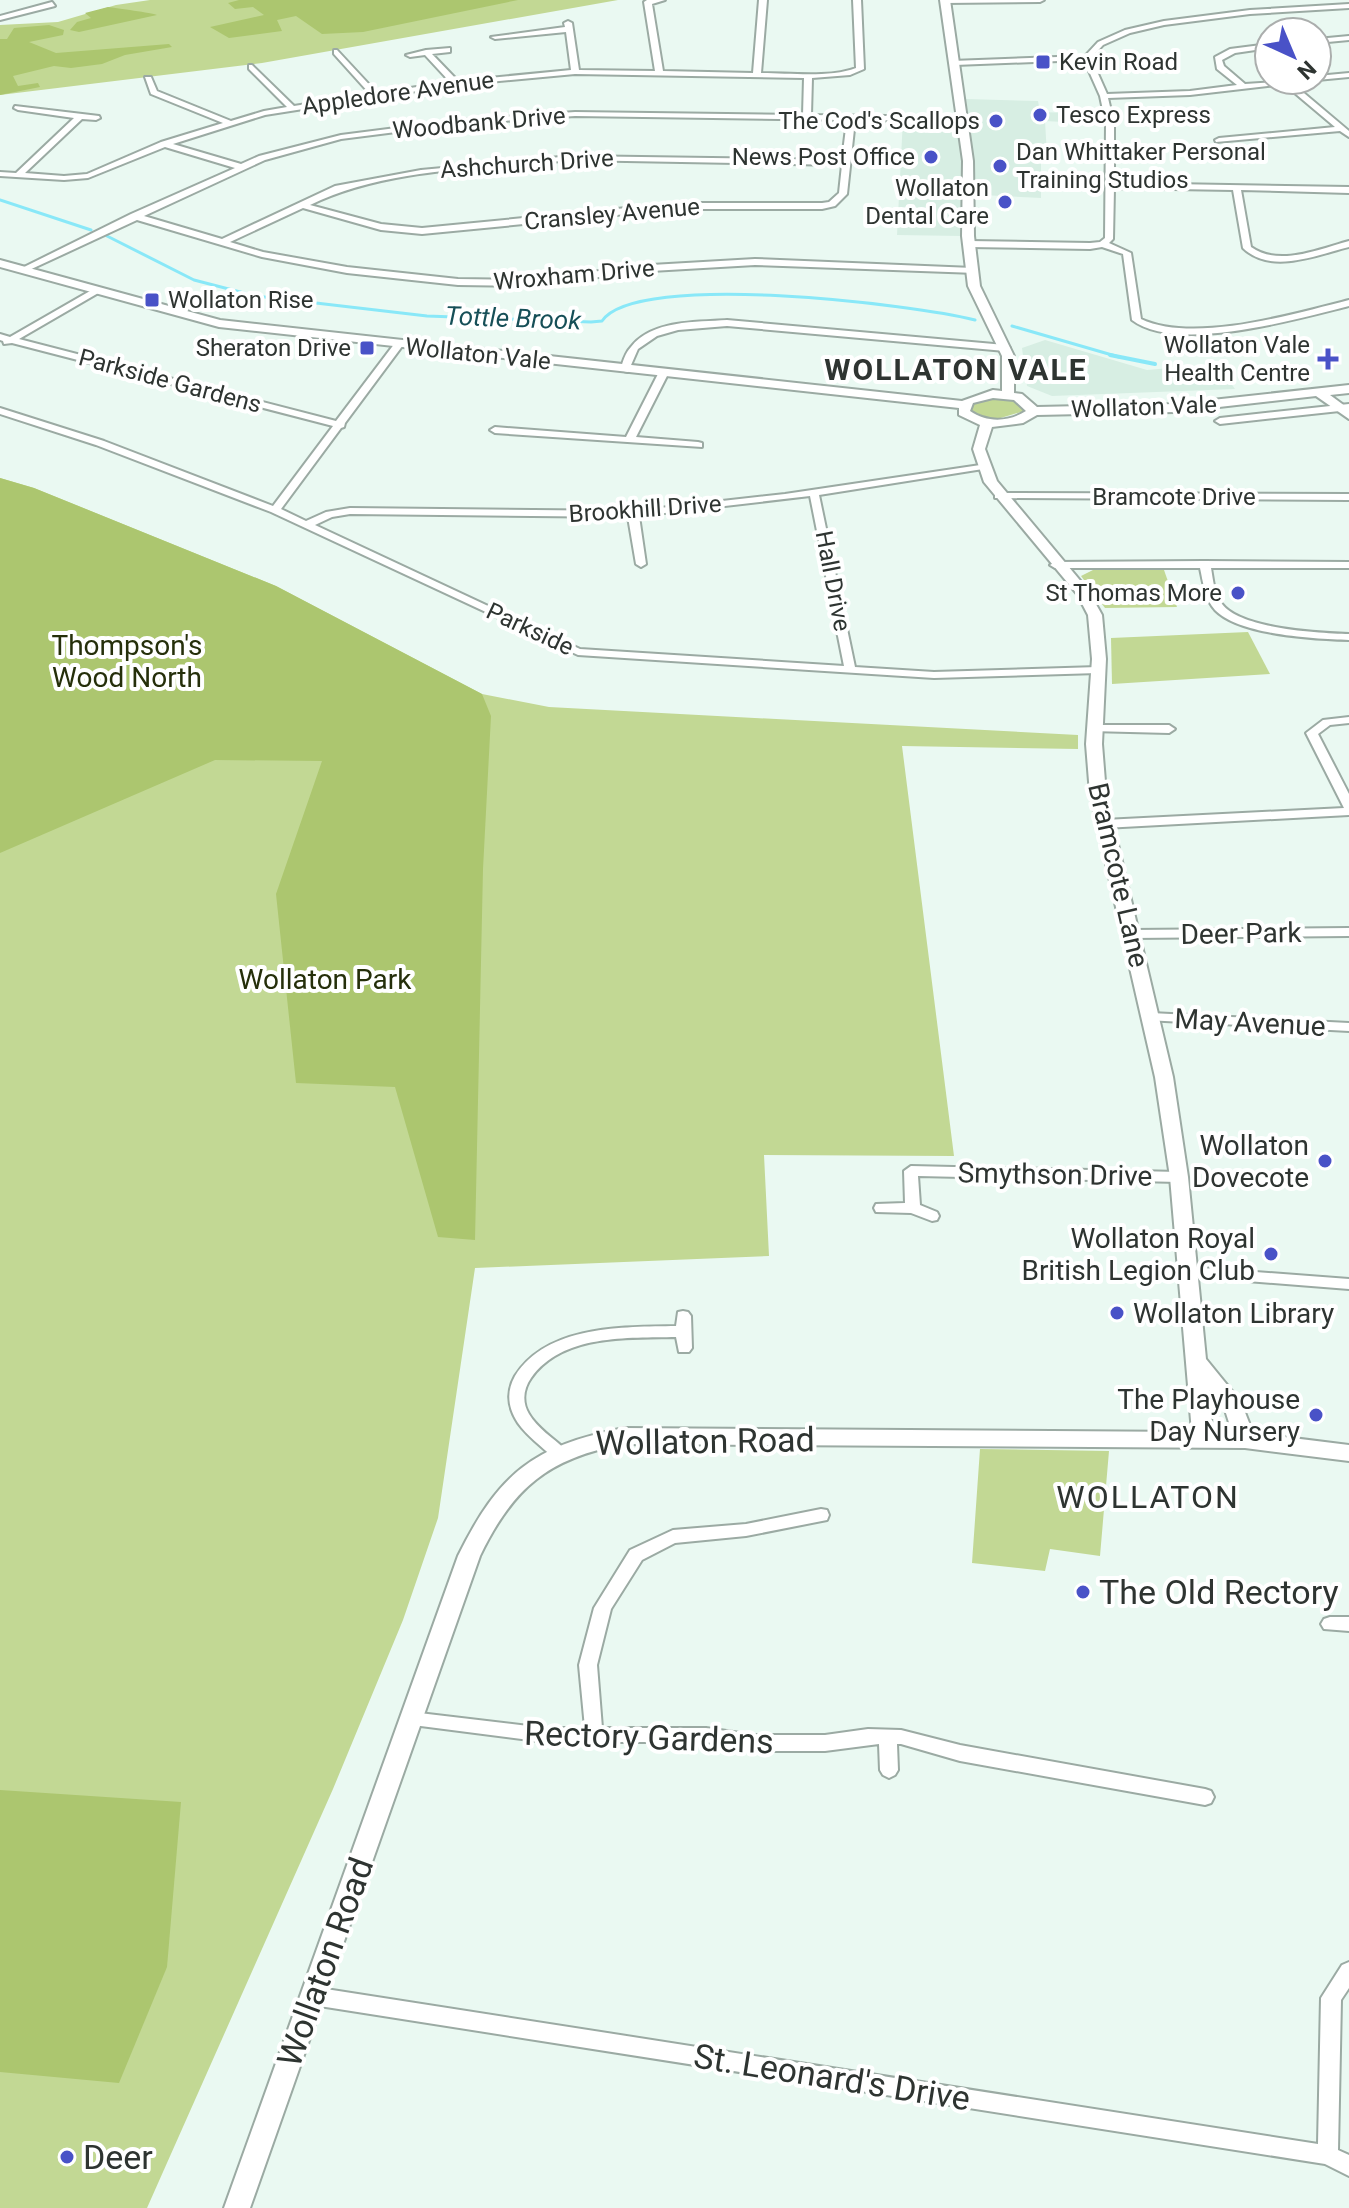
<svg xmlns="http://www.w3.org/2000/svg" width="1349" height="2208" viewBox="0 0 1349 2208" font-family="Roboto,sans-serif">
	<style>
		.built { fill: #d7eee3 }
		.green { fill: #c2d894 }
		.forest { fill: #acc66f }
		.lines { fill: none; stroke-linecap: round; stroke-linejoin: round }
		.stream-far1 { stroke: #89e8f8; stroke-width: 3 }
		.stream { stroke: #89e8f8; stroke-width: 4 }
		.minor-casing { stroke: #9baaa3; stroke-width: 4 }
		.tertiary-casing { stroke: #9baaa3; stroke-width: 4 }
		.minor { fill: #fff; fill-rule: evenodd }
		.tertiary { fill: #fff; fill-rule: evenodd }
		.poi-dot { fill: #4952c7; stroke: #fff; stroke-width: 3 }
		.labels { text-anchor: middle; stroke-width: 8; stroke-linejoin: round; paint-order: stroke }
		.far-poi-label { font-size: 24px; fill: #2e3431; stroke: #fff; text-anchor: end }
		.far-street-label { font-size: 24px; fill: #2e3431; stroke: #fff }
		.far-water-label { font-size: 26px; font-style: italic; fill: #164f57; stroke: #fff }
		.park-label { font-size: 28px; fill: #252f0a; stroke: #fff }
		.street-label { font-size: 28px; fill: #2e3431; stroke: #fff }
		.poi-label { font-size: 28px; fill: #2e3431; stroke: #fff; text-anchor: end }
		.far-district-label { font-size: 30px; font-weight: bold; letter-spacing: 2px; fill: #2e3431; stroke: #fff }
		.quarter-label { font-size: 32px; letter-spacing: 2px; fill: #2e3431; stroke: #fff }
		.near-street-label { font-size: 34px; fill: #2e3431; stroke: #fff }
		.near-poi-label { font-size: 34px; fill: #2e3431; stroke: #fff; text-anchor: start }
	</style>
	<rect width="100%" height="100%" fill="#eaf9f2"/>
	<g class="built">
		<path d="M966,99L1038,101L1040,112L1100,114L1101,124L1045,121L1047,155L1041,156V198L961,194V236L897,235L903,119L969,122Z"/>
		<path d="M1045,340L1147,370L1217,364L1235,389L1052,396L1027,386L1022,348Z"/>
	</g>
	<g class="green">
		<path d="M150,0H618L262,63L0,95V25L58,22L116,5Z"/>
		<path d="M1000,397L1013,399L1024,406V411L994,420L971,411L973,404Z"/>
		<path d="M0,478L34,488L276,586L482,694L549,707L1078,735V749L902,746L954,1156L764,1155L769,1256L475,1268L438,1518L403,1620L333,1789L147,2208H0Z"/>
		<path d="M1095,569L1164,570L1177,607L1105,608L1081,576Z"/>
		<path d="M1248,632L1270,674L1112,684L1111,638Z"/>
		<path d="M980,1449L1109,1451L1100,1556L1050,1549L1045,1571L972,1563Z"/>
	</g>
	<g class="forest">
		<path d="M239,0H518L363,32L322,34L296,16L277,20L282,31L229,38L210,27L264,15L253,7L235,9L228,3Z"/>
		<path d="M108,7C117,8 152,13 157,15L79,32L70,30L77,22L91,18L85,13Z"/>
		<path d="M49,25L64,30L63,35L29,42L56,53L169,44L172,47L125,55L102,64L71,68L54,66L13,76L18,86L38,83L40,87L0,95V39H7L14,28Z"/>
		<path d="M0,478L34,488L276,586L482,694L491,716L483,869L475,1240L438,1237L395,1087L296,1083L276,894L322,761L215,760L0,853Z"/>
		<path d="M0,1790L181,1802L167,1967L119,2083L0,2072Z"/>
	</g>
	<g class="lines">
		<g class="stream-far1">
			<path d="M0,200L91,230"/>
			<path d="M107,236L194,280L256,296L427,316L591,322L602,321C636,270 918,305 975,320"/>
			<path d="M1012,326L1119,357"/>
		</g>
		<path class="stream" d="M1110,355L1155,364"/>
		<defs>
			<g id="minor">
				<path d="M647,0H665L652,4L663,71L753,73L759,0H767L761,73C789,73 830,78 856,68L853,0H861L864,69L850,75L812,78L811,115L964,117L968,119L964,121L855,120L847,194L835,206L822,209H678L422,234L381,230L303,208L230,242L263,252L347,267L458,279L536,280L634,266L755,259L973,268L977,271L976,273L755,265L634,272L536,286L458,285L347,273L262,257L137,220L25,272L18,270L131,214L235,168L165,147L88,178L64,180L0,176V172L16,173L74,118L18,110L14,108L15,106L99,116L100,118L96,120L82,119L25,173L64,176L87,174L161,142L223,123L151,94L145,77H151L157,91L231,121L264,111L287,107L249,69V65H252L294,106L370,94L334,54V50H337L377,93L450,82L425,55L410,57L406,55L426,50L450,48V52L432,54L458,81L571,70L566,32L495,39L491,37L565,27L564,23L568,21L572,23L579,70L655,71L644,2ZM575,74L804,78L803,115L575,112L459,120L341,135L259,156L241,164L173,144L265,115L456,85ZM575,116L847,120L842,160L571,156L421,170L335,186L222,239L144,216L265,160L341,139L459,124ZM571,160L842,165L839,193L829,202L822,203H678L422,228L381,224L310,205C389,167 485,169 571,160Z"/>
				<path d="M942,0H1044L1040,2L945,3Z"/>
				<path d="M52,2L55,6L0,20V16Z"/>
				<path d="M1349,4V8L1250,14L1164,25L1130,33L1103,45L1091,58L1107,94L1190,91L1237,85L1217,69L1215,57L1230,49L1269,44V48L1235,53L1222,60L1224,66L1245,84L1306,80L1292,83L1349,131V137L1340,131L1216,142L1215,140L1219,138L1335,127L1284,84L1190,95L1108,98L1114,124V183L1349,187V193L1241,190L1251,247C1279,267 1319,249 1349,241V247C1316,255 1271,275 1243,248L1233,190L1114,188L1113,239L1109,243L1131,253L1141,319C1194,344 1293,314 1349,300V306C1297,319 1177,354 1132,320L1123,254L1102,247L1090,249L969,247L965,244L969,241L1090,243L1100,242L1105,238L1106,124L1100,96L1084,60L955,65H952V61L1085,56L1098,42L1125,30L1164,21L1250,10Z"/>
				<path d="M1349,36V40L1317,43V39Z"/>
				<path d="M1349,73V77L1317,80H1316L1317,76Z"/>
				<path d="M97,287L101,290L100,292L19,339L336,421L395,343H401L403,345L345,423L344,427L341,428L281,509L306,521L326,512L350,508L633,511L785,494L987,464V468L983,469L819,495L855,667L934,672L1098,667L1104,670L1098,673L934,678L578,655L271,512L96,445L0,414V408L104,441L273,506L333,426L12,343L4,344L3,341L0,340V334L10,337ZM810,496L844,666L580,649L315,525L332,517L350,514L628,517L636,564L641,567L646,564L639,516Z"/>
				<path d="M727,320L1005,345L1010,348L1005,351L727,326L678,330L657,336L638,349L628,372L620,370C623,362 625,353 631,347C651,320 697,322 727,320Z"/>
				<path d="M663,371L668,374L636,437L698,442L702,443V447L495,433L490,430L495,427L626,437L658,374Z"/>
				<path d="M1349,404V410L1220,424L1215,421L1220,418Z"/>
				<path d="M999,493L1349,494V500L995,498V494Z"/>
				<path d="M1204,561L1349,562V568H1211C1213,579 1214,595 1222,604C1241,629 1319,633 1349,634V640C1315,639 1239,635 1215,610C1205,599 1203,582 1200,568H1055L1050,565L1055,562Z"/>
				<path d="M1349,717V723L1330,725L1318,734L1349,794V815L1104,828L1098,824L1104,820L1344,808L1306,733L1323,720Z"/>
				<path d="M1094,725H1169L1175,729L1169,733L1090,731L1088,729Z"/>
				<path d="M1349,928V936L1132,938L1126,934L1132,930Z"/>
				<path d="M1151,1013L1349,1023V1031L1146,1020L1144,1017Z"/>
				<path d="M911,1166L1179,1172L1186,1177L1179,1182L918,1176L920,1205L937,1212L939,1216L937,1220L932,1221L911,1213L876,1212L874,1208L876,1204L905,1203L904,1171Z"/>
				<path d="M1189,1267L1349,1279V1289L1184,1276L1181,1272L1184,1268Z"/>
				<path d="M683,1311L688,1312L691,1316L692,1348L689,1352H679L676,1337C628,1338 562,1334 531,1378C523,1389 522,1403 529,1414C537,1428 553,1438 565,1449L567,1453L565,1457L559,1459L553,1457C541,1446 527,1436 518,1423C508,1408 506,1392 515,1376C547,1325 623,1327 676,1326L678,1312Z"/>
				<path d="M821,1509L827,1510L829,1515L827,1520L746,1536L675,1543L642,1560L611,1609L597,1665L602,1728H706L754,1735H825L868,1729L901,1730L960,1745L1205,1789L1211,1791L1214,1797L1211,1803L1205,1805L960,1761L901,1744H897L898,1770L895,1775L889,1778L883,1775L880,1770L879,1744L825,1751H754L706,1742H545L405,1724L402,1719L405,1714L411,1712L545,1728H585L579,1665L594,1608L630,1550L673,1530L746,1524Z"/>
				<path d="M1330,1617H1349V1631L1324,1629L1321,1624L1324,1619Z"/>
				<path d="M1349,1962V1988L1341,2000L1338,2150L1349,2155V2176L1325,2164L313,2005L306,2002L303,1996L306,1990L313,1987L1318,2144L1321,1998L1342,1965Z"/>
			</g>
			<path id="tertiary" d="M940,0H950L973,161L974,236L980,286L1014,356V393L1022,394L1037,407L1175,404L1349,385V393L1330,395L1349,409V419L1316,396L1175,412L1037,415L1023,423L992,427L985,449L997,481L1088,590L1102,615L1106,659L1102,744L1106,794L1173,1077L1188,1177L1206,1359L1241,1402L1253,1433L1349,1445V1461L1245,1448L624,1444C549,1458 513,1487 480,1556L250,2208H224L458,1556C499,1473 533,1446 624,1428L1192,1432L1170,1177L1155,1077L1090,794L1086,744L1092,659L1088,615L1077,594L984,482L973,449L980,425L959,415V408L219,327L0,267V260L220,320L962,401L993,390L1002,391V356L968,286L962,236L963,161ZM993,398L1014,400L1026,411C1009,422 987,423 970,411L973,403ZM1209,1390L1225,1410L1232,1432H1212Z"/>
		</defs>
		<use href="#minor" class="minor-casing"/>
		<use href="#tertiary" class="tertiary-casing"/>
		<use href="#minor" class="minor"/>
		<use href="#tertiary" class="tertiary"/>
	</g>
	<g class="poi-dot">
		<rect x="1035" y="54" width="16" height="16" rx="4"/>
		<circle cx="1040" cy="115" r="8"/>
		<circle cx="996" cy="121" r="8"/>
		<circle cx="931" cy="157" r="8"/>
		<circle cx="1000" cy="166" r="8"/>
		<circle cx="1005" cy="202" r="8"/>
		<rect x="144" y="292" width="16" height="16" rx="4"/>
		<rect x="359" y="340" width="16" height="16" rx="4"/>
		<path d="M1324 347h8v8h8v8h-8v8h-8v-8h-8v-8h8z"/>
		<circle cx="1238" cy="593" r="8"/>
		<circle cx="1325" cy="1161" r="8"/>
		<circle cx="1271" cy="1254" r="8"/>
		<circle cx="1117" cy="1313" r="8"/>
		<circle cx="1316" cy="1415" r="8"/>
		<circle cx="1083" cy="1592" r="8"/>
		<circle cx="67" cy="2157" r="8"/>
	</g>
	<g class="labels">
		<g class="far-poi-label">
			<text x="1059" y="70" text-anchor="start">Kevin Road</text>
			<text x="1056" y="123" text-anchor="start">Tesco Express</text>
			<text x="980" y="129">The Cod's Scallops</text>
			<text x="1016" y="160" text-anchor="start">Dan Whittaker Personal<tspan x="1016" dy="28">Training Studios</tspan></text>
			<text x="915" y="165">News Post Office</text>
			<text x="989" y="196">Wollaton<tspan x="989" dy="28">Dental Care</tspan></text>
			<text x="168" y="308" text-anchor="start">Wollaton Rise</text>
			<text x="1310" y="353">Wollaton Vale<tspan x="1310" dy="28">Health Centre</tspan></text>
			<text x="351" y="356">Sheraton Drive</text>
			<text x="1222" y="601">St Thomas More</text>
		</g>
		<g class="far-street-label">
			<text transform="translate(398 93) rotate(-8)" y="8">Appledore Avenue</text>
			<text transform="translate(479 123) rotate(-5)" y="8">Woodbank Drive</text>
			<text transform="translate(527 164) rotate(-4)" y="8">Ashchurch Drive</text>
			<text transform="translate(612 214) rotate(-5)" y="8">Cransley Avenue</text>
			<text transform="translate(574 275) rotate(-5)" y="8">Wroxham Drive</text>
			<text transform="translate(478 354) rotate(6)" y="8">Wollaton Vale</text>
			<text transform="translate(170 381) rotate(15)" y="8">Parkside Gardens</text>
			<text transform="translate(1144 407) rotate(-2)" y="8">Wollaton Vale</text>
			<text x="1174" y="505">Bramcote Drive</text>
			<text transform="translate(645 509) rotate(-4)" y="8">Brookhill Drive</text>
			<text transform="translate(833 581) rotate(79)" y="8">Hall Drive</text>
			<text transform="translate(530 629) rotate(25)" y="8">Parkside</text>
		</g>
		<g class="far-water-label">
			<text transform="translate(513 318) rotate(2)" y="9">Tottle Brook</text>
		</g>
		<g class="park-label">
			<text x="127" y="655">Thompson's<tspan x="127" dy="32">Wood North</tspan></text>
			<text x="325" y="989">Wollaton Park</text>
		</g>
		<g class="street-label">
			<text transform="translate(1119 875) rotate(77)" y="10">Bramcote Lane</text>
			<text transform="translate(1241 933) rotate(-1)" y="10">Deer Park</text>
			<text transform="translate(1250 1022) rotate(3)" y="10">May Avenue</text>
			<text transform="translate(1055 1174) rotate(1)" y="10">Smythson Drive</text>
		</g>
		<g class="poi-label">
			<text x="1309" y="1155">Wollaton<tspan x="1309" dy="32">Dovecote</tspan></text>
			<text x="1255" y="1248">Wollaton Royal<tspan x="1255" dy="32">British Legion Club</tspan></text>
			<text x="1133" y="1323" text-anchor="start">Wollaton Library</text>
			<text x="1300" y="1409">The Playhouse<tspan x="1300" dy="32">Day Nursery</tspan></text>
		</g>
		<g class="far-district-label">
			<text x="956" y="380">WOLLATON VALE</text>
		</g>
		<g class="quarter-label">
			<text x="1148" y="1508">WOLLATON</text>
		</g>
		<g class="near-street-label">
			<text transform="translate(705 1441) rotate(-1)" y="12">Wollaton Road</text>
			<text transform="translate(649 1737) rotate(2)" y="12">Rectory Gardens</text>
			<text transform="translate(325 1962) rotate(-70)" y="12">Wollaton Road</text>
			<text transform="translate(832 2077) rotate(9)" y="12">St. Leonard's Drive</text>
		</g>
		<g class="near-poi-label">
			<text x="1099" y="1604">The Old Rectory</text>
			<text x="83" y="2169">Deer</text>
		</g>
	</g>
	<g transform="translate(1293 56) rotate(136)"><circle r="38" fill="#ffffff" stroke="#abaead" stroke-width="2"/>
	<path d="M0-6L14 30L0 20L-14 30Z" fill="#4952c7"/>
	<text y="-12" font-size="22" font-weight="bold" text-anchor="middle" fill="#2e3431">N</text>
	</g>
</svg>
